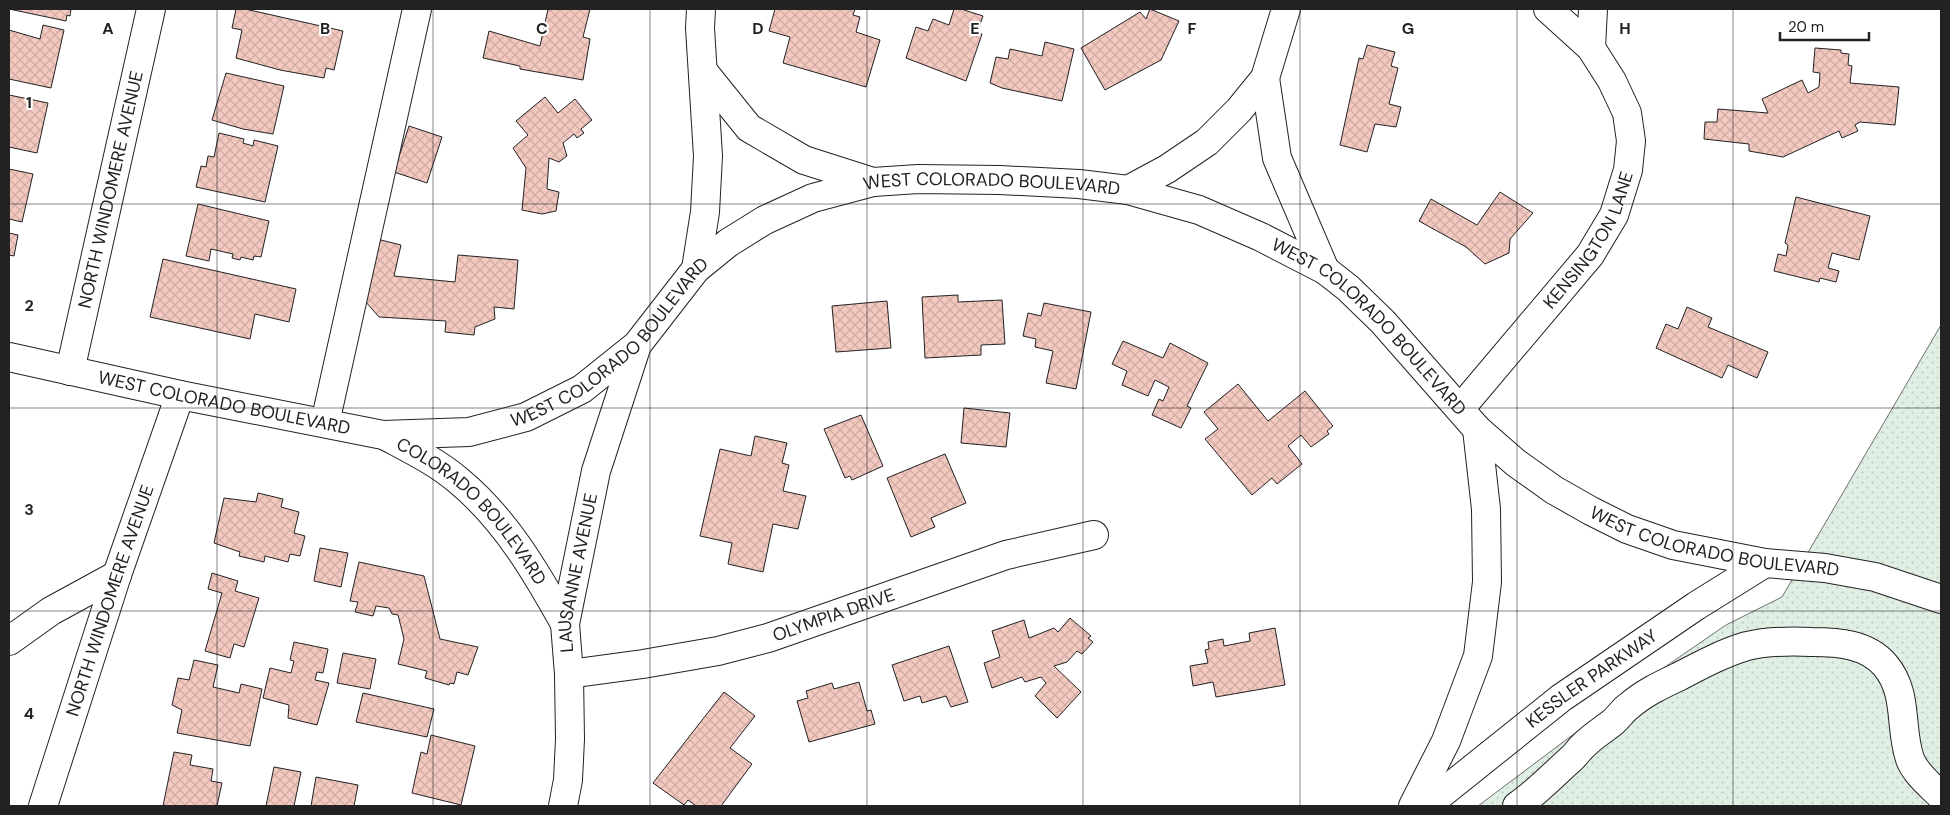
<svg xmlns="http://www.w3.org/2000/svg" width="1950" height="815" viewBox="0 0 1950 815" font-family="'DM Sans',sans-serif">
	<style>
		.grass { fill: url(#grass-dots); stroke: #6f6f6f }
		.building { fill: url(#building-cross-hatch); stroke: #222 }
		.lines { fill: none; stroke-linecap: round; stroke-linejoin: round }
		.minor-casing { stroke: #222; stroke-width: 30 }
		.minor { stroke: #fff; stroke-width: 28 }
		.grid { fill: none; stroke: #222; stroke-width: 1; stroke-opacity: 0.55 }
		.labels { text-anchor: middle; stroke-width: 4; stroke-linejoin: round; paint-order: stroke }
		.street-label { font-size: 18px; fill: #222; stroke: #fff }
		.grid-label { font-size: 16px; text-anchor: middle; font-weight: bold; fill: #222; stroke: #fff; stroke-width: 4; stroke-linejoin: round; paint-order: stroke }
	</style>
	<defs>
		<pattern id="grass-dots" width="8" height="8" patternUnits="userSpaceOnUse" patternTransform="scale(1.25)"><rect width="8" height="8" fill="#e0efe3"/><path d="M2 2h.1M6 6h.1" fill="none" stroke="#c0cdc2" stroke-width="1.8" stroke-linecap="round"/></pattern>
		<pattern id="building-cross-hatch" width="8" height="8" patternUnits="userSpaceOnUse" patternTransform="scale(1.25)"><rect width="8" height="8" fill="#f3c9c0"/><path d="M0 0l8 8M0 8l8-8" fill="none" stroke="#d0aca5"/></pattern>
	</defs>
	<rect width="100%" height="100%" fill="#fff"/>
	<path class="grass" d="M1941,325V806H1478L1643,682L1726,625L1782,597Z"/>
	<g class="building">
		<path d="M9,9H71L70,16L67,15L66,21Z"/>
		<path d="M236,9H245L343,31L334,70L326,68L324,78L280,70L236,58L242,30L232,28Z"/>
		<path d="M548,9H590L583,37L590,39L583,80L520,69V66L483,58L489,31L540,46Z"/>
		<path d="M775,9H855L853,15L860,17L856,32L880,40L866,87L783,63L790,37L769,31Z"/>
		<path d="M954,9H961L983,16L977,33L982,34L966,81L906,58L916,27L928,31L933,19L949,25Z"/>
		<path d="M1150,9L1179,21L1161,60L1105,90L1081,48L1140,12L1146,19Z"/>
		<path d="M43,25L64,30L51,88L9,79V30L40,39Z"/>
		<path d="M1045,42L1074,49L1062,101L1002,88L990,83L996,57L1008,59L1010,49L1042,56Z"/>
		<path d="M1367,45L1395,52L1391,66L1398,68L1389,104L1401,107L1396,127L1375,124L1367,152L1340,145L1359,58L1363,59Z"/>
		<path d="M1815,48L1841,50V53L1849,54L1848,65L1852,66L1850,83L1899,87L1895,125L1860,122L1855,125L1858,131L1842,138L1839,131L1783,157L1749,151V144L1704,139L1705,122H1717L1718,109L1768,113L1762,99L1802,80L1808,93L1819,87L1820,73L1813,72Z"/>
		<path d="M226,73L284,86L273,134L243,129L212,120Z"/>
		<path d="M9,95L48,103L37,153L9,147Z"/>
		<path d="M545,97L558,113L575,99L592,120L581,129L584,133L577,138L574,134L563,143L567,156L559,162L549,158L547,189L559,192L556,211L542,214L522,210L526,168L513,148L528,135L516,121Z"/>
		<path d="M409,126L442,137L427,183L394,172Z"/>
		<path d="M219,133L244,139L243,143L253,146L254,140L278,146L265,202L196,187L201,166L206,167L208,156L214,157Z"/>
		<path d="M9,169L33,174L22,222L9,219Z"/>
		<path d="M1500,192L1533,213L1510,239L1509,253L1485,264L1466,247L1419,221L1431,199L1477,225Z"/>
		<path d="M1796,197L1870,216L1859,260L1832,253L1828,268L1839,271L1836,282L1820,278L1819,282L1774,271L1778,254L1786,256L1788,245L1785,243Z"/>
		<path d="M198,204L269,221L261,257L254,256L253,260L241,257L240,260L232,258L233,254L211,249L209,261L186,256Z"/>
		<path d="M9,233L18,235L14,256L9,255Z"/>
		<path d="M377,239L401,245L394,276L455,282L458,255L518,260L514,309L494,307L495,319L475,327L474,335L445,332L446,321L379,317L365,301Z"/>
		<path d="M163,259L296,289L289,322L255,314L250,339L150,317Z"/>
		<path d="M958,295V302L1002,300L1005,344L981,345V355L925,358L922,297Z"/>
		<path d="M887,301L891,348L836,352L832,306Z"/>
		<path d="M1044,303L1091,312L1076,389L1046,383L1053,351L1035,347L1036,339L1023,336L1028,313L1041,316Z"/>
		<path d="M1687,307L1712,318L1708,327L1768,352L1757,378L1728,365L1722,378L1656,348L1666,324L1678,329Z"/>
		<path d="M1123,341L1163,358L1170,343L1208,363L1187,406L1191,408L1181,428L1152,415L1159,399L1163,401L1169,387L1155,380L1148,396L1122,385L1127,371L1112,364Z"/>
		<path d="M1238,384L1268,421L1305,391L1333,426L1327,431L1329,434L1311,447L1301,435L1288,446L1302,464L1277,484L1272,478L1252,495L1205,439L1218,429L1204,412Z"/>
		<path d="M964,408L1010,413L1006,447L961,443Z"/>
		<path d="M861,415L883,466L852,480L850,476L845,478L824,429Z"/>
		<path d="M755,436L787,443L782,463L789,465L783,491L806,496L798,529L773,524L763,572L728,564L732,543L700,536L720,449L751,456Z"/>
		<path d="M945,454L966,503L931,518L935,527L911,537L887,478Z"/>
		<path d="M258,493L283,499L281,507L299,512L294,533L305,536L300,556L290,554L288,562L265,556L264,562L239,556L240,552L214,543L224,498L256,502Z"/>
		<path d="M320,548L348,553L341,587L314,581Z"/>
		<path d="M359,562L424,576L440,639L478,647L468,675L457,672L454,684L450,683L449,685L425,678L427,671L398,664L404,639L398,615L392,614L389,608L376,606L373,616L355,612L358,602L350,601Z"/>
		<path d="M212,573L238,581L235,591L259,598L244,647L234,644L230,658L205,651L222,593L208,589Z"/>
		<path d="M1070,618L1091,636L1088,638L1093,642L1082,654L1077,651L1067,662L1054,666L1081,692L1057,718L1035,696L1046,683L1041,677L1025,682L1022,677L992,688L984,663L1000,657L992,631L1024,620L1029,638L1054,628L1058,632Z"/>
		<path d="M1275,628L1285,685L1216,697L1213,682L1193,686L1190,666L1208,663L1205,650L1209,649L1208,642L1223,639L1224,646L1250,641L1249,633Z"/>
		<path d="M294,642L328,649L323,673L317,672L315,680L329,683L317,725L288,718L289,705L263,698L270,668L291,673L294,661L290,660Z"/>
		<path d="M949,646L968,702L951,707L946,696L922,703L920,696L904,701L892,665Z"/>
		<path d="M343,653L376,659L370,689L337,683Z"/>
		<path d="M194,660L218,665L213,687L239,693L241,684L262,689L250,746L177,733L182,710L172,705L178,678L189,680Z"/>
		<path d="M859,682L867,711L871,710L875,724L809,742L797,701L808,698L806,691L832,683L834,689Z"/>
		<path d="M724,692L755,716L730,748L752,764L721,806H696L688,800L684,805L653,783Z"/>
		<path d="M363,693L434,709L427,737L356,722Z"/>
		<path d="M431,735L475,746L461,805L412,793L421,752L427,754Z"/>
		<path d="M174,752L192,755L190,765L213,769L211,781L222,783L217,806H163Z"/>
		<path d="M274,767L301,772L294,806H266Z"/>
		<path d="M316,777L358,785L354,806H311Z"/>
	</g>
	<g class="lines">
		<defs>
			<g id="minor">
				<path d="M1591,48L1593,9"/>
				<path d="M703,71L749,128L804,160L873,182"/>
				<path d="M1265,78L1277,158L1325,270"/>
				<path d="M1128,190L1167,169L1207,142L1239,110L1265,78L1286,9"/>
				<path d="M696,269L705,212L708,156L700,28L701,9"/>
				<path id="s1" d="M9,357L180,395L383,435L469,432L526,417L582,389L637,345L696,269L728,243L765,220L813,198L873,182L918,179L1000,180L1079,184L1128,190L1199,210L1261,237L1325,270L1348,288L1383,322L1477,429L1516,463L1554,490L1591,511L1627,529L1673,545L1765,563L1825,568L1875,577L1941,599"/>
				<path id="s2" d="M70,371L151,9"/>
				<path id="s3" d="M1460,409L1590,255L1614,215L1628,170L1631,141L1627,113L1612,81L1591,48L1548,9"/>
				<path d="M325,423L417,9"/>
				<path id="s4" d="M384,435C410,449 437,462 459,481C505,519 536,572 565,624"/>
				<path d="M9,641L51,611L117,575"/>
				<path id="s5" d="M569,674L643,664L718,651L768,638L1006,555L1094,535"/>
				<path id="s6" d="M43,806L117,575L180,395"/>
				<path id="s7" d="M563,806L568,780L570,739L569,674L565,624L596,471L637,345"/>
				<path d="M1413,806L1446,741L1478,656L1487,582L1486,509L1477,429"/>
				<path id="s8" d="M1426,806L1561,698L1696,606L1765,563"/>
				<path d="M1517,806C1536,793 1553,775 1571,759C1576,755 1579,749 1584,745C1593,736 1603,730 1613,722C1619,717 1623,710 1629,706C1644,693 1661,685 1678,677C1701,665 1723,653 1747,646C1768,641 1791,641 1812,642C1838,642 1867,644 1885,665C1909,693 1899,728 1910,759C1915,773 1931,786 1941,796"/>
			</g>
		</defs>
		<use href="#minor" class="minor-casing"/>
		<use href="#minor" class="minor"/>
	</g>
	<path class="grid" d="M217,9V806M433,9V806M650,9V806M867,9V806M1083,9V806M1300,9V806M1517,9V806M1733,9V806M9,204H1941M9,408H1941M9,611H1941"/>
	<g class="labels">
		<g class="street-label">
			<text dy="6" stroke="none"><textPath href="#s1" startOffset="1075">WEST COLORADO BOULEVARD</textPath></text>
			<text dy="6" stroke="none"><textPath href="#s2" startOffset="186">NORTH WINDOMERE AVENUE</textPath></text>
			<text dy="6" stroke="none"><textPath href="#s3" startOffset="214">KENSINGTON LANE</textPath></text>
			<text dy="6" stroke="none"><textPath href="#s1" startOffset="1495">WEST COLORADO BOULEVARD</textPath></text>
			<text dy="6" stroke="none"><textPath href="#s1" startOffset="640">WEST COLORADO BOULEVARD</textPath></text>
			<text dy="6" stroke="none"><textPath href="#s1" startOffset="220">WEST COLORADO BOULEVARD</textPath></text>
			<text dy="6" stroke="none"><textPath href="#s4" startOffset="118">COLORADO BOULEVARD</textPath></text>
			<text dy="6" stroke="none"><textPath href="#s1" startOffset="1915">WEST COLORADO BOULEVARD</textPath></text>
			<text dy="6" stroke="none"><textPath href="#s7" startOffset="235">LAUSANNE AVENUE</textPath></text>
			<text dy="6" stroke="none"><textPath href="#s6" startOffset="216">NORTH WINDOMERE AVENUE</textPath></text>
			<text dy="6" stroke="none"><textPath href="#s5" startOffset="272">OLYMPIA DRIVE</textPath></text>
			<text dy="6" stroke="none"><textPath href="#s8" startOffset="209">KESSLER PARKWAY</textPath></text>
		</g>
	</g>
	<g class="grid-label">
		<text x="108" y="34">A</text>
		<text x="325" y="34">B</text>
		<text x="542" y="34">C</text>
		<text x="758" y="34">D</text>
		<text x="975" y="34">E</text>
		<text x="1192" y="34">F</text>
		<text x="1408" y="34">G</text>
		<text x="1625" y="34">H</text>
		<text x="29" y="108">1</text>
		<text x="29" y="311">2</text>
		<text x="29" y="515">3</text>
		<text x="29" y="719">4</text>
	</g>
	<rect width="1950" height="815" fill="none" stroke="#222222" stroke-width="20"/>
	<path d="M1780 32v8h89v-8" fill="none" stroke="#222222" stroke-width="2.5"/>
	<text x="1788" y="32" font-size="15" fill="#222222" stroke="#ffffff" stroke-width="4" paint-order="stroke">20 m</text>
</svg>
